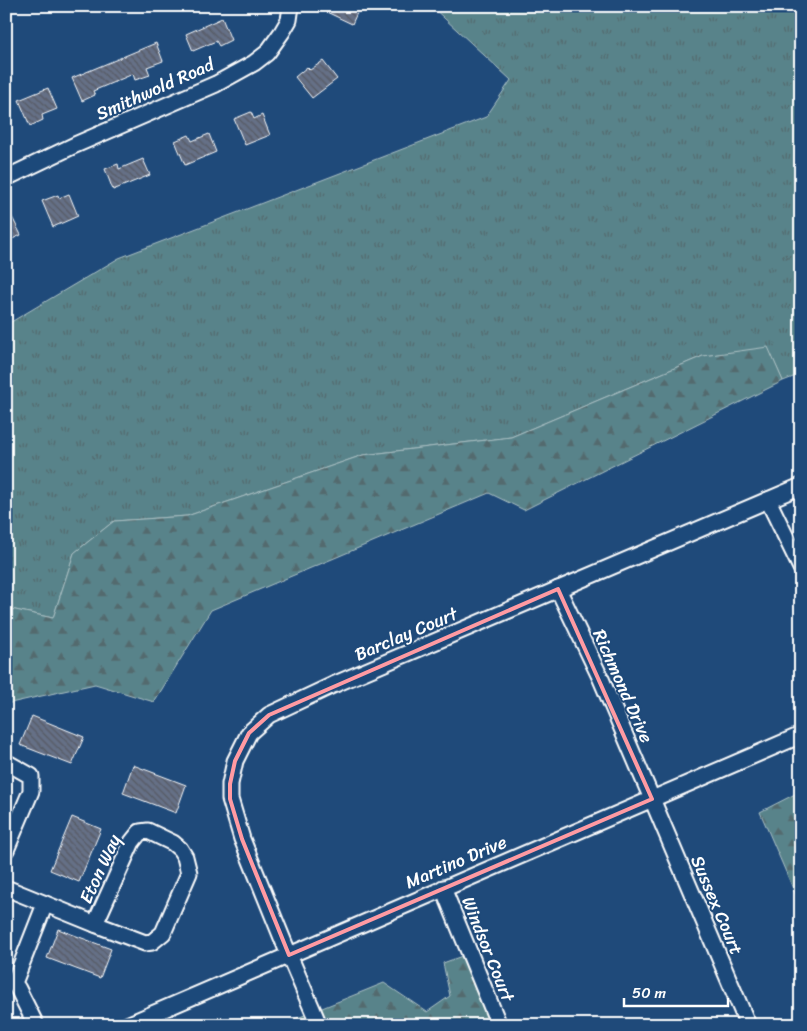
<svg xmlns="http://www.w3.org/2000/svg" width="807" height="1031" viewBox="0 0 807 1031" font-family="Sriracha,sans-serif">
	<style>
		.grass { fill: url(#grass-tufts); stroke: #acc1c4 }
		.forest { fill: url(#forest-firs); stroke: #acc1c4 }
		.building { fill: url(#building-back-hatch); stroke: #fff }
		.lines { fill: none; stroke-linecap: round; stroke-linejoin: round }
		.minor-casing { stroke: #fff; stroke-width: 19 }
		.minor { stroke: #1f4a7a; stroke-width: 15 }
		.marked { fill: none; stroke: #ff9aa2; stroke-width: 4; stroke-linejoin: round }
		.labels { text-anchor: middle; stroke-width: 4; stroke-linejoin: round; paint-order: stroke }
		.street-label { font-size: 18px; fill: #fff; stroke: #1f4a7a }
	</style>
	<defs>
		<pattern id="grass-tufts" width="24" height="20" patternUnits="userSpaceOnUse" patternTransform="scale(1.25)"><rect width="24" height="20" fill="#59838a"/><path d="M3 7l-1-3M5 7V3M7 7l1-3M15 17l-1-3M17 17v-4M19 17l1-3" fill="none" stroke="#536a6e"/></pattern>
		<pattern id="forest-firs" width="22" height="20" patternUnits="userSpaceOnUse" patternTransform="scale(1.25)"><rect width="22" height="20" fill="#59838a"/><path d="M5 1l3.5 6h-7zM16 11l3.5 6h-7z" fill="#536a6e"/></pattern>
		<pattern id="building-back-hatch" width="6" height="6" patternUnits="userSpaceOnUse" patternTransform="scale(1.25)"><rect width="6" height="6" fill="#656f86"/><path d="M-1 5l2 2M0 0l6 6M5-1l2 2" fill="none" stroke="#565a63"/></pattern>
	</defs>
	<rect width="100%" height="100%" fill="#1f4a7a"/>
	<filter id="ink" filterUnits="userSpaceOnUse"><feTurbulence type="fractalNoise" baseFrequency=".02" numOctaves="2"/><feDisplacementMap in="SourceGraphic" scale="10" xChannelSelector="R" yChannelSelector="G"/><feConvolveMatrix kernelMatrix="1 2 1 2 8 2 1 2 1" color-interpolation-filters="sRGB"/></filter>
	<g filter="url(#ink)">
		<path class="grass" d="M431,6H801V374L783,381L768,348L703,356L511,437L363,455L187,516L114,521L74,553L53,618L6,608V325L119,258L486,117L511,80Z"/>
		<g class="forest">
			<path d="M768,347L783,381L524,510L489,493L211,610L154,702L95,684L6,704V608L53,618L74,553L114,521L187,516L363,455L511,437L703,356Z"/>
			<path d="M801,791V907L760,812Z"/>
			<path d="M473,952L505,1025H280L384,983L427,1012L450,996L443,963Z"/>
		</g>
		<g class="building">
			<path d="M314,6H360L352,24Z"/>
			<path d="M222,18L231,40L219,46L216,41L193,51L186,34Z"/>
			<path d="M156,43L163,61L147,67L150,75L135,80L133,74L93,91L95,95L82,101L72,78Z"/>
			<path d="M323,61L337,79L312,98L295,77L307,67L310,70Z"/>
			<path d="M48,88L57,109L42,115L43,120L30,126L19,100Z"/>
			<path d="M251,112L254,119L262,115L270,135L245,145L234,119Z"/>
			<path d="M209,134L216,152L185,165L175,141L189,135L192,141Z"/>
			<path d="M143,159L150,175L113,190L105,169L118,164L119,169Z"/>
			<path d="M69,194L78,216L53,227L42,201L58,195L59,198Z"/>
			<path d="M6,205L21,235L6,242Z"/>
			<path d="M32,716L84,737L72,765L20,745Z"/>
			<path d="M133,765L186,785L176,813L123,793Z"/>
			<path d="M72,817L101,829L79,882L50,870Z"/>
			<path d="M58,929L111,949L100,978L47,958Z"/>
		</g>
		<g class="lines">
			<defs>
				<g id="minor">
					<path d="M6,178L75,145L216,84L254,63L267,53L282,32L289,20L291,6"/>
					<path d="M768,500L801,568"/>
					<path d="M558,589L601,679L748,1025"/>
					<path d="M6,762L31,776V791L6,850"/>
					<path d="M148,831L173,843L180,849L185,857L189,873L163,933L152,942L145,943L95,924L132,842L140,832Z"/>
					<path d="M6,888L95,924"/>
					<path d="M443,888L499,1025"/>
					<path d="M36,1025L18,989L14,983L45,904"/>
					<path d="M127,1025L801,735"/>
					<path d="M319,1025L289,955L242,839L230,799V784L235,761L249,733L269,715L333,685L801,486"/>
				</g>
			</defs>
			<use href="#minor" class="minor-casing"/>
			<use href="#minor" class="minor"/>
		</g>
	</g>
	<path class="marked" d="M558,589L652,799L289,955L242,839L230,799V784L235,761L249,733L269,715Z"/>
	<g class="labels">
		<g class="street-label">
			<text transform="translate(155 89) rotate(-24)" y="6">Smithwold Road</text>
			<text transform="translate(406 634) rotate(-23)" y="6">Barclay Court</text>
			<text transform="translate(623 686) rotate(66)" y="6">Richmond Drive</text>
			<text transform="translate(456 862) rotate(-23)" y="6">Martino Drive</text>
			<text transform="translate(100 869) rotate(-65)" y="6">Eton Way</text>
			<text transform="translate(717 905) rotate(67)" y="6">Sussex Court</text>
			<text transform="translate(488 949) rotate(68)" y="6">Windsor Court</text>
		</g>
	</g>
	<rect width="807" height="1031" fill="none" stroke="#1f4a7a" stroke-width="25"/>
	<rect x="12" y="12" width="782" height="1006" fill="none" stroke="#fff" stroke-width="2" filter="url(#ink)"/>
	<path d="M624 998v8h104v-8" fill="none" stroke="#ffffff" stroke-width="2.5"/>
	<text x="632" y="998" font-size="15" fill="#ffffff" stroke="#1f4a7a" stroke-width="4" paint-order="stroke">50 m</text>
</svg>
